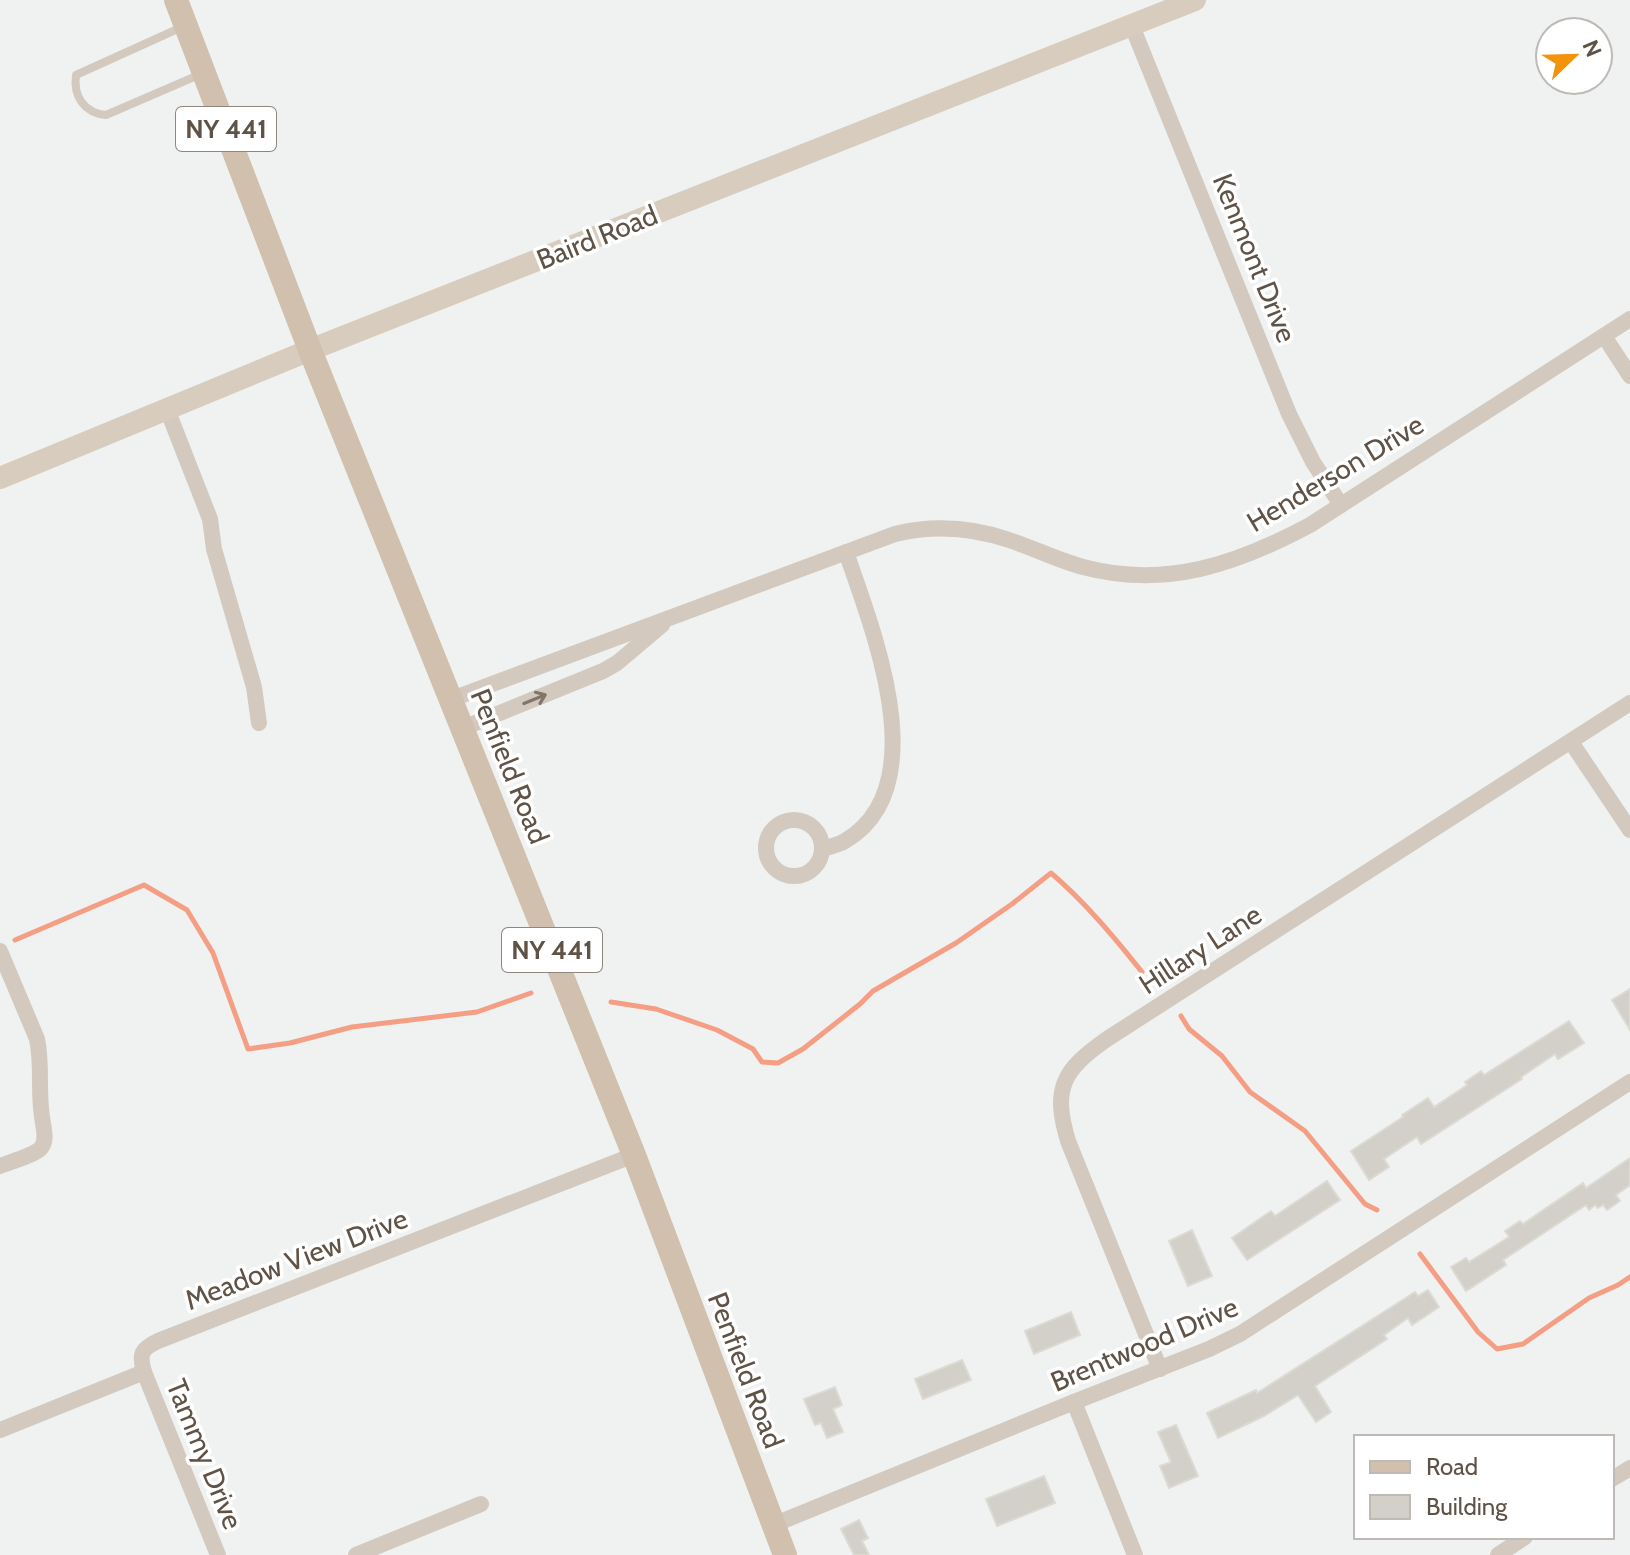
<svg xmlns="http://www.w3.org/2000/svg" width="1630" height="1555" viewBox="0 0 1630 1555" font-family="Cabin,sans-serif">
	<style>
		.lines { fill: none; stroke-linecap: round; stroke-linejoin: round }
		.stream { stroke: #f49e84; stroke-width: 5 }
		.building { fill: #d3d0c9; stroke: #dcdad3; stroke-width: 2 }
		.lane { stroke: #d3c9bf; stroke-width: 8 }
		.street { stroke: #d3c9bf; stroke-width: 16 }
		.secondary { stroke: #d8ccbf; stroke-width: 22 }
		.primary { stroke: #d1c0ad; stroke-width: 24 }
		.oneway { stroke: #82766a }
		.labels { text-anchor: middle; stroke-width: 7; stroke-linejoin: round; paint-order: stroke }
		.shield { fill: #fff; stroke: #8f867e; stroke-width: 2 }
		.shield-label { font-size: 26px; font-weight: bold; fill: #5f5246 }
		.street-label { font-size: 28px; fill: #5f5246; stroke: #fff }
	</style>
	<rect width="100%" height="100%" fill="#f0f2f2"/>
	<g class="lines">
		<g class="stream">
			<path d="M15,940L144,885L187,910L213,953L248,1049L290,1043L352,1027L477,1012L531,993"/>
			<path d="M611,1002L656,1009L717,1030L753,1049L762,1062L778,1063L803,1049L860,1004L873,991L956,943L1012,904L1051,873C1085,902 1114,937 1142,972"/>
			<path d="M1181,1016L1189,1029L1222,1056L1250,1092L1305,1131L1365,1204L1377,1210"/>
			<path d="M1420,1254L1478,1332L1497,1349L1523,1344L1589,1298L1618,1285L1630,1277"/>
		</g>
	</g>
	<g class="building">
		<path d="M1630,989V1030L1612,1000Z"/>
		<path d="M1569,1021L1584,1043L1558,1059L1555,1054L1521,1077L1522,1079L1421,1144L1417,1137L1384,1159L1389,1167L1369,1180L1351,1151L1403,1117L1402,1115L1428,1098L1434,1107L1467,1085L1465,1082L1481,1071L1484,1075Z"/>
		<path d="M1630,1158V1185L1616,1195L1620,1201L1607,1210L1603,1205L1598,1208L1595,1205L1589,1210L1586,1205L1503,1260L1506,1265L1466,1291L1451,1267L1466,1258L1469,1262L1509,1237L1505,1231L1520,1221L1523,1224L1583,1183L1586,1188Z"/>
		<path d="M1327,1181L1340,1200L1247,1260L1232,1238L1271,1211L1275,1216Z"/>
		<path d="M1192,1230L1212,1276L1188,1286L1169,1241Z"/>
		<path d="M1428,1290L1439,1307L1412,1325L1408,1318L1384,1335L1387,1339L1315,1386L1331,1412L1316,1422L1298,1395L1264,1416L1218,1438L1207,1413L1256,1390L1257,1393L1415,1292L1418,1296Z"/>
		<path d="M1071,1312L1080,1335L1034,1354L1025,1331Z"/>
		<path d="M962,1360L971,1380L923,1399L915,1379Z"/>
		<path d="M835,1387L842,1405L833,1409L843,1432L827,1438L821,1423L815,1425L804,1399Z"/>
		<path d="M1176,1425L1198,1476L1169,1488L1160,1466L1171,1462L1158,1432Z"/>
		<path d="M1044,1476L1055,1503L997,1526L986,1499Z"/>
		<path d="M859,1520L868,1538L862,1541L869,1555H854L841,1529Z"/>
	</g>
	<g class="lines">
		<path class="lane" d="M182,27L76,75C73,96 84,113 106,115L201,74"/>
		<g class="street">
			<path d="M1132,26L1289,414L1313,462L1341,505"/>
			<path d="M1604,336L1630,376"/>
			<path d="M167,409L210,519L214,549L254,687L259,723"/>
			<path d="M452,699L895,534C932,525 971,527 1009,540C1034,548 1057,560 1083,567C1166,589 1237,564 1310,525L1630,319"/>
			<path d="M463,728L603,671L617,663L662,625"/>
			<path d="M1571,742L1630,830"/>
			<circle cx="794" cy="848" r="28"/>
			<path d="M822,849C829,847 838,845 845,841C937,787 872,628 846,552"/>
			<path d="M0,951L37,1039C43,1067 37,1094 43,1123C44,1130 47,1141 41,1148C35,1155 10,1162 0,1166"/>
			<path d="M1160,1369L1068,1141C1052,1088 1063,1070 1107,1039L1630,703"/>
			<path d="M1074,1402L1135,1555"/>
			<path d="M0,1430L144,1372"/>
			<path d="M1612,1479L1630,1468"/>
			<path d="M773,1525L1074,1402L1209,1349L1240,1334L1630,1082"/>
			<path d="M218,1555L144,1372C139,1354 141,1349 158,1341L634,1155"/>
			<path d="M356,1555L481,1504"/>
			<path d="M1498,1555L1525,1537"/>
		</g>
		<path class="secondary" d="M0,478L310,350L1195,0"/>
		<path class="primary" d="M176,0L310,350L634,1155L785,1555"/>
	</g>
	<defs><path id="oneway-shaft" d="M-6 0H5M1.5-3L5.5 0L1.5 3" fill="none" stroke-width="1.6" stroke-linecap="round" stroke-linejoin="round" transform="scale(2)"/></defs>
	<use class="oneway" href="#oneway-shaft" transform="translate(535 699) rotate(-22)"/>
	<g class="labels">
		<g class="shield">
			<rect x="176" y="107" width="100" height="44" rx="6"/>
			<rect x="502" y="928" width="100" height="44" rx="6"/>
		</g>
		<g class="shield-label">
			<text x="226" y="138">NY 441</text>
			<text x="552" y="959">NY 441</text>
		</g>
		<g class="street-label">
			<text transform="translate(597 237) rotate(-22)" y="10">Baird Road</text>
			<text transform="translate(1255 258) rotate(68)" y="10">Kenmont Drive</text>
			<text transform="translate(1335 473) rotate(-31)" y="10">Henderson Drive</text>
			<text transform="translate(510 766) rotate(68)" y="10">Penfield Road</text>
			<text transform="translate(1200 949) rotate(-33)" y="10">Hillary Lane</text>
			<text transform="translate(296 1259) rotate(-21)" y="10">Meadow View Drive</text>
			<text transform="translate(1144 1344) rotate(-23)" y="10">Brentwood Drive</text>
			<text transform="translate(746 1370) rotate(69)" y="10">Penfield Road</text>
			<text transform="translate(205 1454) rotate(68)" y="10">Tammy Drive</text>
		</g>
	</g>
	<rect x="1354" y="1435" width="260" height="104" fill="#ffffff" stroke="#bfbab5" stroke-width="2"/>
	<rect x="1370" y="1461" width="40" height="12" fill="#d1c0ad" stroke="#bfbab5" stroke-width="2"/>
	<text x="1426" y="1475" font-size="24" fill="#5f5246">Road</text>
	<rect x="1370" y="1495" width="40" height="24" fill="#d3d0c9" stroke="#bfbab5" stroke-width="2"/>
	<text x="1426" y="1515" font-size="24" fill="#5f5246">Building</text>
	<g transform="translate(1574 56) rotate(67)"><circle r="38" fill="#ffffff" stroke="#bfbab5" stroke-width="2"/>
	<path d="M0-6L14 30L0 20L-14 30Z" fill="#f39309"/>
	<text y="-12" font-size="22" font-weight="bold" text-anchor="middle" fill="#5f5246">N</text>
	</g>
</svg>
